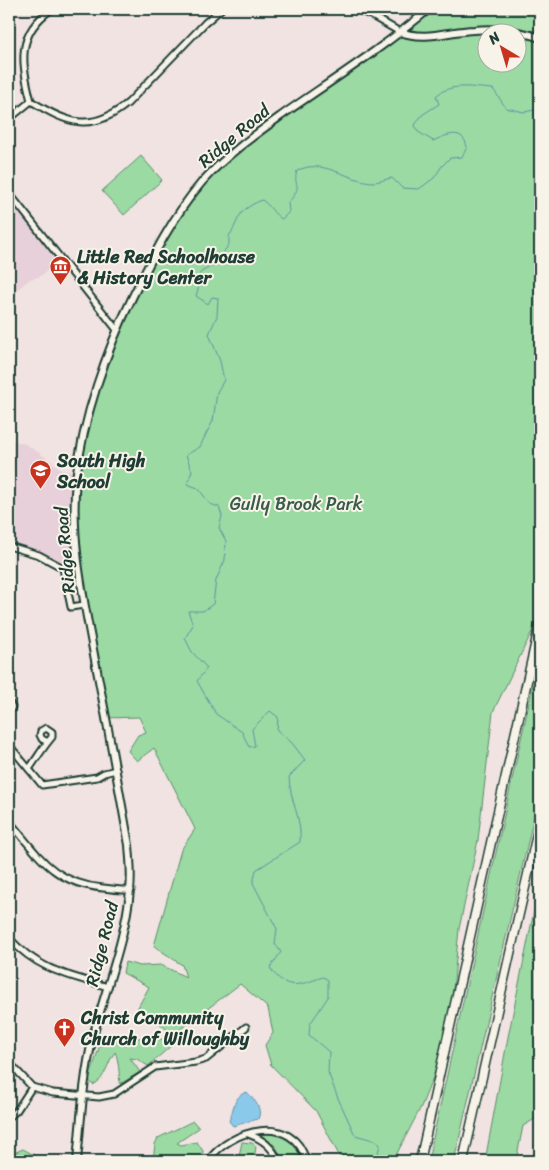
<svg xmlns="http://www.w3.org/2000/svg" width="549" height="1170" viewBox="0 0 549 1170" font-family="Sriracha,sans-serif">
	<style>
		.built { fill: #e7d0d9 }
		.green { fill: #9bdaa3; stroke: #5d8c6c; fill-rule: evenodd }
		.water { fill: #8bc9eb; stroke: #6091a2 }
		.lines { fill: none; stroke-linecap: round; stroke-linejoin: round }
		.stream { stroke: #6091a2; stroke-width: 1 }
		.minor-casing { stroke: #1f3d34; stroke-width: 9 }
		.major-casing { stroke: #1f3d34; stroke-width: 10 }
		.highway-casing { stroke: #1f3d34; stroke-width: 11 }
		.minor { stroke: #f7f3e8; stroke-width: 5 }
		.major { stroke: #f7f3e8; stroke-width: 6 }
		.highway { stroke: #f7f3e8; stroke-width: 8 }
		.labels { text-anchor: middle; stroke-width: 4; stroke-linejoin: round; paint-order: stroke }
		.street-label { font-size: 18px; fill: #1f3d34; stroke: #f7f3e8 }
		.poi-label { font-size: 18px; font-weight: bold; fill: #1f3d34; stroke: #f7f3e8; text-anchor: start }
		.park-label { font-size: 18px; fill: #385c4a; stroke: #f7f3e8 }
	</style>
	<rect width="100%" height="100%" fill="#f0e3e1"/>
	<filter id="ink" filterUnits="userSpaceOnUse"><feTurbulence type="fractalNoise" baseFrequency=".02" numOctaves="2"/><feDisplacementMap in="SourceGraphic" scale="10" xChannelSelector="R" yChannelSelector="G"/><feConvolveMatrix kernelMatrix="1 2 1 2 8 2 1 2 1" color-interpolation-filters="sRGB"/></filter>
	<g filter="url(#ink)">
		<g class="built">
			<path d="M9,198L59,262L39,277L30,279L9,296Z"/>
			<path d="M9,439L25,444L41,454L64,471H74L72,508L75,570L51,557L9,542Z"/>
		</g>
		<g class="green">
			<path d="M443,9H540V615L493,712L478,840L459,929L448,1040L421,1107L393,1161H342L316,1111L271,1065L265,1045L273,1033L268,1008L240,984L173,1035L159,1023L156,1015L137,1009L149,987L123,973L125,962L140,966L161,965L186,977L182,965L154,946L181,850L195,829L154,748L137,761L128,751L138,735L146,732L139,717L106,718L84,605L75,514L82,444L117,330L162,239L202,182L243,144L427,11ZM486,32H516V62H486Z"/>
			<path d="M141,156L162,180L124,215L102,191Z"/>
			<path d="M540,653V790L454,1161H428Z"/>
			<path d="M540,882V1116L523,1126L516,1161H485L508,1037Z"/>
			<path d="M103,1035L122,1040L145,1037L169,1040L172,1045L148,1066L137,1059L130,1058L140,1072L120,1084C119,1074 119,1060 115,1052C107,1062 106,1079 93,1085L89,1080Z"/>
			<path d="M193,1121L199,1128L177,1143L181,1145L197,1142L203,1151L202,1159L196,1161H153L155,1144L158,1138Z"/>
			<path d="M264,1133C283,1135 296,1141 302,1161H281C277,1142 273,1146 260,1135Z"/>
			<path d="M242,1142L252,1143L256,1146L254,1161H238Z"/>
			<path d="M23,1149L34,1155L40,1161H9V1155Z"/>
		</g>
		<path class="water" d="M247,1092C254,1100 263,1108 258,1119L233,1126L229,1121C234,1110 233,1096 247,1092Z"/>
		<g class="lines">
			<path class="stream" d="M376,1161L380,1145L377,1141L355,1135L337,1096L328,1072L329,1052L309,1035L310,1024L328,997V980L323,977C299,985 287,992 270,968L281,952L275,944L277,929L253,883L256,870L300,842C302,817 290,802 289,777L305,760L292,743L277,730L278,717L270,711L252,729L255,746L249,747L242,732L216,714L197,681L207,668L192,652L185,638L193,625L188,611H203L213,604L216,580L225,560L226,541L219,528L222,516L219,507L210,504L198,488L187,484L192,471L186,455L200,447L206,434L213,421L217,392L224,380L220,361L209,334L217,316L218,298L212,297L208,304L196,296L199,286L196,281L201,272L216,264L229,244V236C234,230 235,224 239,217C243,209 254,203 262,200C271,206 273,214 282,219L289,212L288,203C305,183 292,188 297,171C322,157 347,181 373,182C379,182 386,179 392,178L402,188L419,189L434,178L442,166L450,158L462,157L467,147C463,127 446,135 433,141L417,131L415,125L422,115L439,104L436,96C451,82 474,88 493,89L506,108L524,112L540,109"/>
			<defs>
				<g id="minor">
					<path d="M356,9L372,16L400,32"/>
					<path d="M31,101C68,124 92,133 128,103L205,23L221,9"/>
					<path d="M31,101C22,64 15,34 52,9"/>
					<path d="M9,119L31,101"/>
					<path d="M9,193L117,330"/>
					<path d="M9,546L39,555L63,568L71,607L84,605"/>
					<path d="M9,702L12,707L9,712"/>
					<path d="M9,745L42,785L97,777L104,773L116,770"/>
					<path d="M29,769C37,758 44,746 52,737V732L46,728L41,731L40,735L42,739L46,741"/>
					<path d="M9,821C39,856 53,883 103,888C112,889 122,891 131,890"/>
					<path d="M9,938C38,970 68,975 108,987"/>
					<path d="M9,1062L32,1087L53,1093L99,1097L114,1094L155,1067L196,1062L206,1059L246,1027"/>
					<path d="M9,1117L17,1110L32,1087"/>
					<path d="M248,1134C263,1139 273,1147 278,1161"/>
					<path d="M208,1161C230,1129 294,1112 306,1161"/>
				</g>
				<g id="major">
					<path d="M400,32C427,41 447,31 474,30C495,28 520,31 540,38"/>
					<path d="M77,1161C81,1120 83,1078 93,1037C105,990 126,938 130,890C132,875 130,860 129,845C118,783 107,722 95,660C84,601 70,540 76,479C83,418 106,351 133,296C153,256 173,216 202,182C226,155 256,134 285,113C334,79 384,47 429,9"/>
				</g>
				<g id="highway">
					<path d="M420,1161L540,623"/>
					<path d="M463,1161L540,821"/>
				</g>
			</defs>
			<use href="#minor" class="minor-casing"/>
			<use href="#major" class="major-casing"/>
			<use href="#highway" class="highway-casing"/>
			<use href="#minor" class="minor"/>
			<use href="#major" class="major"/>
			<use href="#highway" class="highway"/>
		</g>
	</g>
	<defs>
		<symbol id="museum-pin" viewBox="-11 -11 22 30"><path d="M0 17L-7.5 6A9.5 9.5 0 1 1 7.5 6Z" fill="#c8321e" stroke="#f7f3e8"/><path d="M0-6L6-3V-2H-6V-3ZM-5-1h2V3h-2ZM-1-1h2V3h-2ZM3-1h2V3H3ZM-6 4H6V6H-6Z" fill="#fff"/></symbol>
		<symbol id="school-pin" viewBox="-11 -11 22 30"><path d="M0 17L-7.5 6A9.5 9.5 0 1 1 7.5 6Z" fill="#c8321e" stroke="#f7f3e8"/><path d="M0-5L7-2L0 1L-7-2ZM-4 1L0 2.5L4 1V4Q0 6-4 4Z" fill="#fff"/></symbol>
		<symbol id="church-pin" viewBox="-11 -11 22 30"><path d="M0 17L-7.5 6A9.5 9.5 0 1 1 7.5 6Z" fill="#c8321e" stroke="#f7f3e8"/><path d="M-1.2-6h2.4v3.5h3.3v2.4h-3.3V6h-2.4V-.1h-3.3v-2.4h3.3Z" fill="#fff"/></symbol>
	</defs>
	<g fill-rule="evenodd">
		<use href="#museum-pin" x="48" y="254" width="25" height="34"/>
		<use href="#school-pin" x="28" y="458" width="25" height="34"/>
		<use href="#church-pin" x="52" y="1016" width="25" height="34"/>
	</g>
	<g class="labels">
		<g class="street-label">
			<text transform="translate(234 136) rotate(-40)" y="6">Ridge Road</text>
			<text transform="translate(65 550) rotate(-95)" y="6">Ridge Road</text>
			<text transform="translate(102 944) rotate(-76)" y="6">Ridge Road</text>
		</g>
		<g class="poi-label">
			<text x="77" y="263">Little Red Schoolhouse<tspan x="77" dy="21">&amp; History Center</tspan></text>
			<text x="57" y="467">South High<tspan x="57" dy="21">School</tspan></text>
			<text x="81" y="1024">Christ Community<tspan x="81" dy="21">Church of Willoughby</tspan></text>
		</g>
		<g class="park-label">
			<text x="296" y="510">Gully Brook Park</text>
		</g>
	</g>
	<rect width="549" height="1170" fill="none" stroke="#f7f3e8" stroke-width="30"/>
	<rect x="15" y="15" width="519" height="1140" fill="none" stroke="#1f3d34" stroke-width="2" filter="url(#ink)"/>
	<g transform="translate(502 48) rotate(322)"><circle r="24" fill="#f7f3e8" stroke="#a1aaa0"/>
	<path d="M0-4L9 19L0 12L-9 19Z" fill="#c8321e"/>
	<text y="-8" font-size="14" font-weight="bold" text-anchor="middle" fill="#1f3d34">N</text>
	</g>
</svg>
